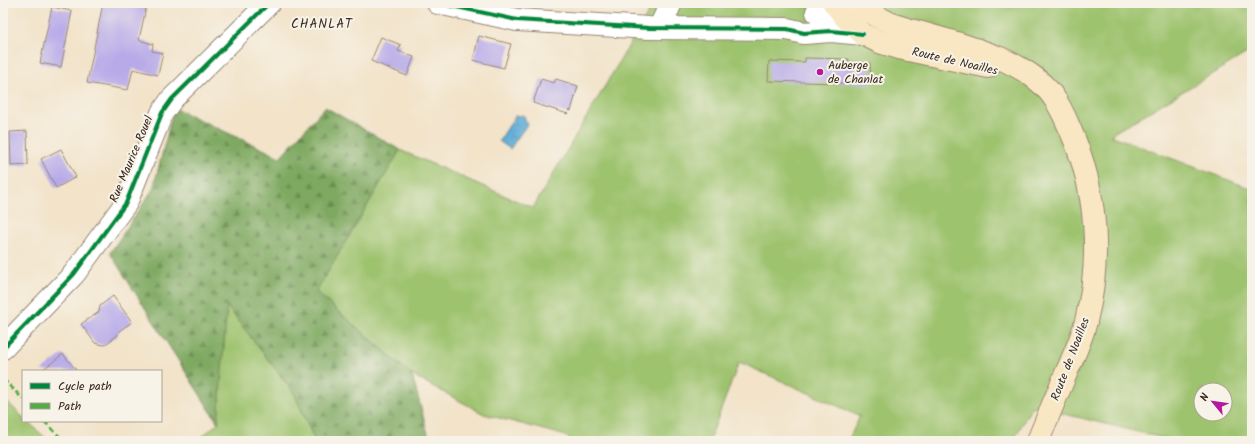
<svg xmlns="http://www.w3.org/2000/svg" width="1255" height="444" viewBox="0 0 1255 444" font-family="Kalam,sans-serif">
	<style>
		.grass { fill: #9ec36e; stroke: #6c7646; fill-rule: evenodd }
		.forest { fill: url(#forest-firs); stroke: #5c6a40 }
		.water { fill: url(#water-ripples); stroke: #4c6a7a }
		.building { fill: #b8aae9 }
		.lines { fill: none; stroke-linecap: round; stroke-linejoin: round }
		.street-casing { stroke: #968674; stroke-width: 24 }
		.secondary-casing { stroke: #968674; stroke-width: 24 }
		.street { stroke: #fff; stroke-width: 22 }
		.secondary { stroke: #f9e7c3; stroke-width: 22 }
		.quiet { stroke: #55ab43; stroke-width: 3; stroke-dasharray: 6 3; stroke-linecap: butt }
		.cycleway-casing { stroke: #f7f3e8; stroke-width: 6 }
		.cycleway { stroke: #00873e; stroke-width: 4 }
		.poi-dot { fill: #b5179e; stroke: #f7f3e8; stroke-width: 1.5 }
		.labels { text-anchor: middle; stroke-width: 4; stroke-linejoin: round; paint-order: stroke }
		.street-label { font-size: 12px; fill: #3b2a1e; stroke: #f7f3e8 }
		.poi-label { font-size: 12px; fill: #3b2a1e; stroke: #f7f3e8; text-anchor: start }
		.neighbourhood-label { font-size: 13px; letter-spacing: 1px; fill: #3b2a1e; stroke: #f7f3e8 }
	</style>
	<defs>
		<pattern id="forest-firs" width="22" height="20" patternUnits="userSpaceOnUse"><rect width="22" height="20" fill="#7ea961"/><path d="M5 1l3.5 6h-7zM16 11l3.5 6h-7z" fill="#688a4f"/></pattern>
		<pattern id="water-ripples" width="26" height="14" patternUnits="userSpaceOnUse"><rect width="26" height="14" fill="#5dabd6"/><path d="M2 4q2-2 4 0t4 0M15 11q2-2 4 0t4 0" fill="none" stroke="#4e8bad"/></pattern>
	</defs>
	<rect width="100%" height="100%" fill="#f7f3e8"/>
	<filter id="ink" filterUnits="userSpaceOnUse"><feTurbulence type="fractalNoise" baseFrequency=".025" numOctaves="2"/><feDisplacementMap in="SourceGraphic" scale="8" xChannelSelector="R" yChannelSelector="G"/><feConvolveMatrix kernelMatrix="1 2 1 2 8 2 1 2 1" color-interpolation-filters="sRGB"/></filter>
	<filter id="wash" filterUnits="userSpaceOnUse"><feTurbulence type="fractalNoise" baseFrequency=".012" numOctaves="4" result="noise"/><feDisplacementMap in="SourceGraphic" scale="16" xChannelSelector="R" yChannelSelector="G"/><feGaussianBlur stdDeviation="0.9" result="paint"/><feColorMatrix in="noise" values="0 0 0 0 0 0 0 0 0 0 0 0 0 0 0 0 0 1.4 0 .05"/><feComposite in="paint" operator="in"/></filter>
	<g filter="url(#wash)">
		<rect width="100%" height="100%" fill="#f2e3c9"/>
		<g class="grass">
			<path d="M654,3H1252V50L1110,135L1252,189V441H1175L1032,406L1013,441H848L860,416L739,362L709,441H574L563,435L484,414L412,375L316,292L400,150L533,208ZM1201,390H1225V414H1201Z"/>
			<path d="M226,305L294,393L315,441H197L218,423Z"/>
			<path d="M3,398L23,417V421H27L49,441H3Z"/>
		</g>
		<path class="forest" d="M325,107L400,150L316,292L412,375L430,441H315L294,393L227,306L218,423L110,253L153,189L174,108L280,157Z"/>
		<path class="water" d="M516,115L518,116L523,115L525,117V121L528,123L510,149L499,141Z"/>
		<g id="blocks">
			<g class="building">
				<path d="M103,3H147L139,40L153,44L152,51L163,53L158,75L133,69L128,90L87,83Z"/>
				<path d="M52,7L72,11L61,67L40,63Z"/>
				<path d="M479,36L511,44L504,68L473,60Z"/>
				<path d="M381,37L401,45L398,51L414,57L407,76L371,61Z"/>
				<path d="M805,58L849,59L848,62L870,63L871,84L768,81L769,61L805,62Z"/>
				<path d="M541,79L554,83L556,79L578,86L571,111L569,110L568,114L533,103Z"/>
				<path d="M27,131L28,165L11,166L10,132Z"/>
				<path d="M61,149L76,177L56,188L41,159Z"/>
				<path d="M113,296L132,322L119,331L117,336L104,345L95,343L81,324L99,312L100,306Z"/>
				<path d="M63,354L77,371H41Z"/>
			</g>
		</g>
	</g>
	<g filter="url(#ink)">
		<use href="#blocks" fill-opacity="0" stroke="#968674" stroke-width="1"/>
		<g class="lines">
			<defs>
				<g id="street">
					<path d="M438,3L517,20L649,28L787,29L804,33L831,31L863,34"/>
					<path d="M817,12C830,11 844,10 857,15"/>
					<path d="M660,27L671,3"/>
					<path d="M3,348L74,274L126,203L162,113L172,99L269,3"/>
				</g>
				<g id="secondary">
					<path d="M834,3L845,17L863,34L879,42L899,48L988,67"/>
					<path d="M862,3C880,24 904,28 929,35C951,41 974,48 995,56C1014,64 1032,73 1046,88C1057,99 1064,115 1070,129C1097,189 1102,257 1086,321C1082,338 1074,355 1067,371C1057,395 1047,418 1038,441"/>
				</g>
			</defs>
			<use href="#street" class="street-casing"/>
			<use href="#secondary" class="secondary-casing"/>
			<use href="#street" class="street"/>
			<use href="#secondary" class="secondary"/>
			<g class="quiet">
				<path d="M3,379L23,399"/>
				<path d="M44,421L64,441"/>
			</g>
			<defs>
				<g id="cycleway">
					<path d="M438,3L517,20L649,28L787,29L804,33L831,31L863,34"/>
					<path d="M3,348L74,274L126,203L162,113L172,99L269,3"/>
				</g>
			</defs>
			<use href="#cycleway" class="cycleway-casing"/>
			<use href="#cycleway" class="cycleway"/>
		</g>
	</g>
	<circle class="poi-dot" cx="820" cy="72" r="4"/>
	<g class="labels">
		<g class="street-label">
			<text transform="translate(955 61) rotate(13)" y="4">Route de Noailles</text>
			<text transform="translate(131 159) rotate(-67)" y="4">Rue Maurice Rouel</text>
			<text transform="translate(1070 359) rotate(-69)" y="4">Route de Noailles</text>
		</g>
		<g class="poi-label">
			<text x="828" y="69">Auberge<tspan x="828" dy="14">de Chanlat</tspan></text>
		</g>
		<g class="neighbourhood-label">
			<text x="322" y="28">CHANLAT</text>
		</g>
	</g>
	<rect width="1255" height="444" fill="none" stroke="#f7f3e8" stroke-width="16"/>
	<rect x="22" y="370" width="140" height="52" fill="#f7f3e8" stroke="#aca397"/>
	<rect x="30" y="383" width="20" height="6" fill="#00873e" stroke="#aca397"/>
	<text x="58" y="390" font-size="12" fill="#3b2a1e">Cycle path</text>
	<rect x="30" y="403" width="20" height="6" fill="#55ab43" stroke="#aca397"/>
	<text x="58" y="410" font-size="12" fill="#3b2a1e">Path</text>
	<g transform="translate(1213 402) rotate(299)"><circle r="19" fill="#f7f3e8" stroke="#aca397"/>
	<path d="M0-3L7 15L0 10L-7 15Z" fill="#b5179e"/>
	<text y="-6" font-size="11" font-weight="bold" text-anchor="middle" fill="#3b2a1e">N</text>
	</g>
</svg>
